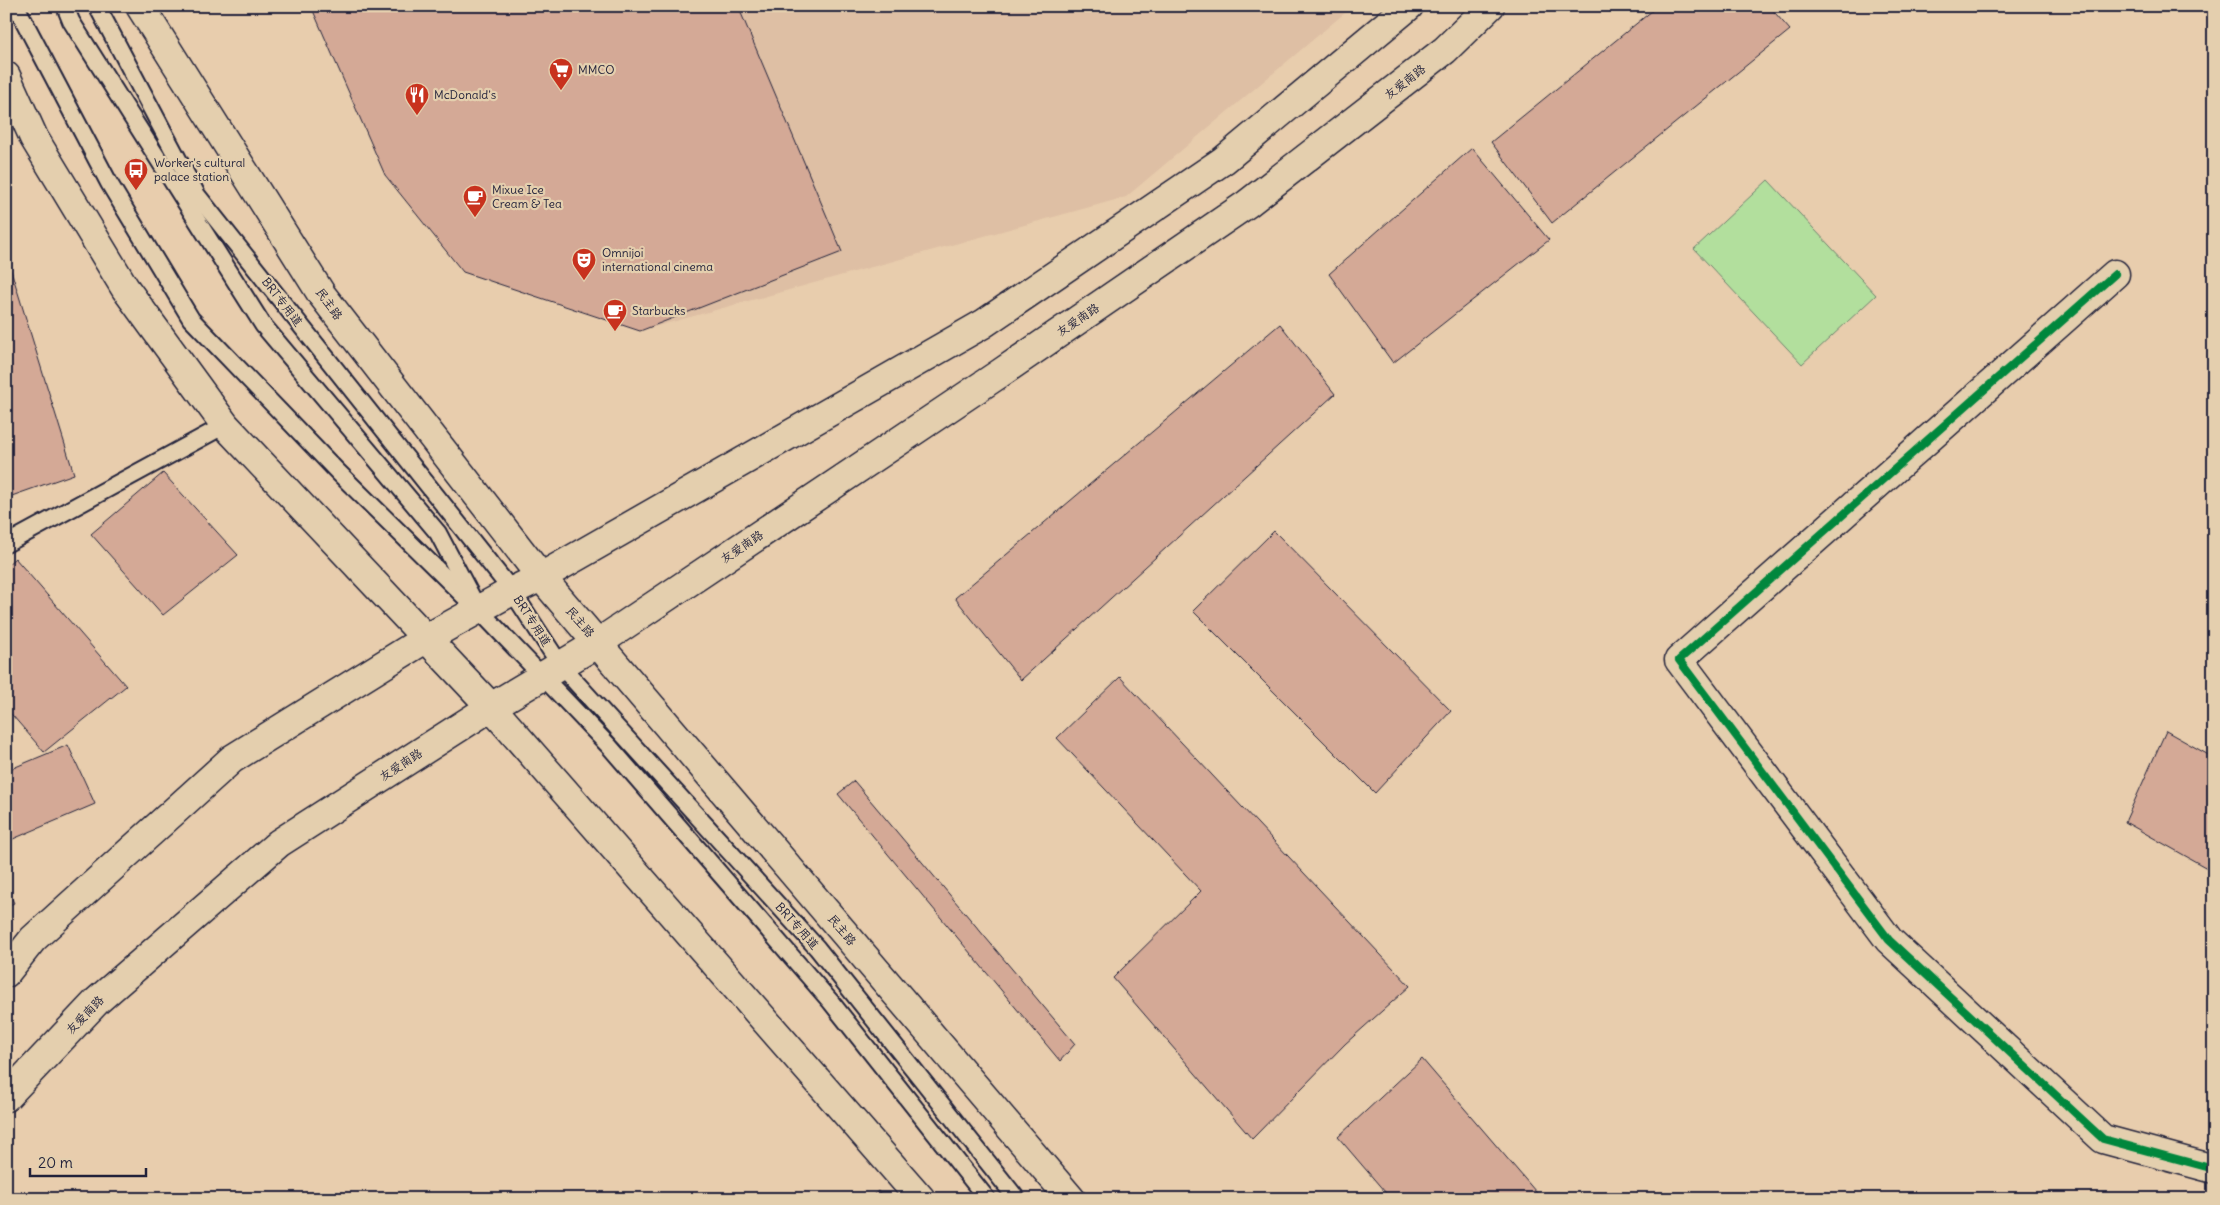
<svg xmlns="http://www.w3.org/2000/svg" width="2220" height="1205" viewBox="0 0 2220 1205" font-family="Delius,'LXGW WenKai TC',sans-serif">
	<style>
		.built { fill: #debfa4 }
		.green { fill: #b2df9d; stroke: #6a806c }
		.building { fill: #d4a996; stroke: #22223b }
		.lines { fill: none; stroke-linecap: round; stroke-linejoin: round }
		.service-casing { stroke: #22223b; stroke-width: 20 }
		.minor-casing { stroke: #22223b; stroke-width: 31 }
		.primary-casing { stroke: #22223b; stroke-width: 31 }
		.service { stroke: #e4cfae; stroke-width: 16 }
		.minor { stroke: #e4cfae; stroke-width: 28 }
		.primary { stroke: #e4cfae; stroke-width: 28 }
		.cycleway-casing { stroke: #e4cfae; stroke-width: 11 }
		.cycleway { stroke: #00873e; stroke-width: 8 }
		.labels { text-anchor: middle; stroke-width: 4.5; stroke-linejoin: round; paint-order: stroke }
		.poi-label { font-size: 12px; fill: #22223b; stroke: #e4cfae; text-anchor: start }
		.street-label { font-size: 12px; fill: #22223b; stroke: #e4cfae }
	</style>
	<rect width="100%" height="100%" fill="#e8cdad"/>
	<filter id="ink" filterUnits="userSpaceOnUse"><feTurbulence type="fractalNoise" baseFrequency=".02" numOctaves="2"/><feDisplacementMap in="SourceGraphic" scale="10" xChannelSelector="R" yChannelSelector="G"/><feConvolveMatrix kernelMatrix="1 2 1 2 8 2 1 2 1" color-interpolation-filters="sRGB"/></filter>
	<g filter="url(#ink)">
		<path class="built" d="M311,6H1353L1126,197L643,330L469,274L385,175Z"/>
		<path class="green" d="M1768,180L1876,295L1802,364L1694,249Z"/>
		<g class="building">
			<path d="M311,6H738L842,252L640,331L463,272L385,175Z"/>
			<path d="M1658,6H1769L1790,30L1552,223L1491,142Z"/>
			<path d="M1472,148L1549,240L1393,363L1329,274Z"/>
			<path d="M6,254L74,474L6,498Z"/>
			<path d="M1280,324L1335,394L1021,680L955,598Z"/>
			<path d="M163,473L238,555L163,615L91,534Z"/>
			<path d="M1274,531L1451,711L1375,793L1193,611Z"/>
			<path d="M15,558L126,686L44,752L6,708V566Z"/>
			<path d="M1120,677L1410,986L1345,1044L1252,1139L1113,978L1201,891L1057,738Z"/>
			<path d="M2166,731L2214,758V872L2125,822Z"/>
			<path d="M68,745L95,804L6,842V771Z"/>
			<path d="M854,781L1075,1044L1060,1061L838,794Z"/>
			<path d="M6,887L14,903L6,907Z"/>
			<path d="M1422,1059L1542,1199H1391L1338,1137Z"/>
			<path d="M878,1191L885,1199H869Z"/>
		</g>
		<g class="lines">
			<defs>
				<g id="service">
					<path d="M16,6L109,183L191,319L337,471L466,598"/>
					<path d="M65,6L71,21L263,325L438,533L478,609L609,746L831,1002L987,1199"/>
					<path d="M97,6L197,195L512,591L561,666L817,948L1017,1199"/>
					<path d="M6,544L225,425"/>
				</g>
				<path id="minor" d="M2115,274L1679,660L1889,940L2103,1139L2214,1169"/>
				<g id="primary">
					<path d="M140,6L322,295L541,577L1071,1199"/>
					<path d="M6,76L34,138L125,288L225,425L491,707L921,1199"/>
					<path d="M6,973L33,939L232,759L425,639L512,591L541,577L983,324L1224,160L1409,6"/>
					<path d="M6,1097L97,1001L279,843L491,707L598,643L999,374L1247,204L1445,50L1490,6"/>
				</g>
			</defs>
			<use href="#service" class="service-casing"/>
			<use href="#minor" class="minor-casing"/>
			<use href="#primary" class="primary-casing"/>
			<use href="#service" class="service"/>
			<use href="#minor" class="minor"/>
			<use href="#primary" class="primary"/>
			<defs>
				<path id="cycleway" d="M2115,274L1679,660L1889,940L2103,1139L2214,1169"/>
			</defs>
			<use href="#cycleway" class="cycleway-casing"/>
			<use href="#cycleway" class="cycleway"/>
		</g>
	</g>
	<defs>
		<symbol id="supermarket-pin" viewBox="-11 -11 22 30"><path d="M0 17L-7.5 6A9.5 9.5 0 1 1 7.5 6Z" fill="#c8321e" stroke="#e4cfae"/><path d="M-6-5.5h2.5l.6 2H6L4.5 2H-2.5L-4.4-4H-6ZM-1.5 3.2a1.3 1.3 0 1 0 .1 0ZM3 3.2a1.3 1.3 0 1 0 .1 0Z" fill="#fff"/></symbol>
		<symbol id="restaurant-pin" viewBox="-11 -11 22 30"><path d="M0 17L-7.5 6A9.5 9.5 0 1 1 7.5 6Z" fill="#c8321e" stroke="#e4cfae"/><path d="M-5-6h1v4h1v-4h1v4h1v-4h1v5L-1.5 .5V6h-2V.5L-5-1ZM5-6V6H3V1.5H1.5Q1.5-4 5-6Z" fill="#fff"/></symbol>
		<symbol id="bus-pin" viewBox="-11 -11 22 30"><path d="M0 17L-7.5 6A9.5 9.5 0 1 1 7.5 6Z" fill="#c8321e" stroke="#e4cfae"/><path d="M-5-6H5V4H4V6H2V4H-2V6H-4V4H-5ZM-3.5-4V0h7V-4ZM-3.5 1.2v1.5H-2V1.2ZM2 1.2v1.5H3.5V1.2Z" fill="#fff"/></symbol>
		<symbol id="cafe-pin" viewBox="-11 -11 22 30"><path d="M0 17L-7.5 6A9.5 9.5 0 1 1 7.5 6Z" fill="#c8321e" stroke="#e4cfae"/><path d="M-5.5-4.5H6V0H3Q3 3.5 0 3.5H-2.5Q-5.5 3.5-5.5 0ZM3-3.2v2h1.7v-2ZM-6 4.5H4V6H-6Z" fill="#fff"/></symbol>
		<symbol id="theatre-pin" viewBox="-11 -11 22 30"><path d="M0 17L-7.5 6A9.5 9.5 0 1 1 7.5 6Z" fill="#c8321e" stroke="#e4cfae"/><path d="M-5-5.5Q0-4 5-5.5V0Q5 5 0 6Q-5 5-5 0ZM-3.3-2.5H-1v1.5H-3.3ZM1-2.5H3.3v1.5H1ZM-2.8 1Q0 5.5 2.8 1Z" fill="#fff"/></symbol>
	</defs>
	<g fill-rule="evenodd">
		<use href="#supermarket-pin" x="547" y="56" width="28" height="38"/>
		<use href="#restaurant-pin" x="403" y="81" width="28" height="38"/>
		<use href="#bus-pin" x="122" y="156" width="28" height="38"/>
		<use href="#cafe-pin" x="461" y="183" width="28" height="38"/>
		<use href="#theatre-pin" x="570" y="246" width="28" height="38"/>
		<use href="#cafe-pin" x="601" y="297" width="28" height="38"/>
	</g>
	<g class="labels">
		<g class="poi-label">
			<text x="578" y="74">MMCO</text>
			<text x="434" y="99">McDonald's</text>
			<text x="154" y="167">Worker's cultural<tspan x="154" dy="14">palace station</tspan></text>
			<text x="492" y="194">Mixue Ice<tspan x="492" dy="14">Cream &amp; Tea</tspan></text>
			<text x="602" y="257">Omnijoi<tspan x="602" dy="14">international cinema</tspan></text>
			<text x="632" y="315">Starbucks</text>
		</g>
		<g class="street-label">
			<text transform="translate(1405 82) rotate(-38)" y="4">友爱南路</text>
			<text transform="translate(282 302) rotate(52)" y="4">BRT专用道</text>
			<text transform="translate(329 304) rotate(54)" y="4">民主路</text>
			<text transform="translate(1078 320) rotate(-34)" y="4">友爱南路</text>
			<text transform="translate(742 547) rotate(-34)" y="4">友爱南路</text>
			<text transform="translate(532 621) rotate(57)" y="4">BRT专用道</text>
			<text transform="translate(580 622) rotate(49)" y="4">民主路</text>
			<text transform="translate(401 765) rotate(-33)" y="4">友爱南路</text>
			<text transform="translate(797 926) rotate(48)" y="4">BRT专用道</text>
			<text transform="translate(842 930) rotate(50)" y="4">民主路</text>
			<text transform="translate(85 1015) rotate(-46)" y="4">友爱南路</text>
		</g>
	</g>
	<rect width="2220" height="1205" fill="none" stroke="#e4cfae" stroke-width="25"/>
	<rect x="12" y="12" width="2195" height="1180" fill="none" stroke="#22223b" stroke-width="2" filter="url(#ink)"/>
	<path d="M30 1168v8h116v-8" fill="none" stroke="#22223b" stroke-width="2.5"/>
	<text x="38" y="1168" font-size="15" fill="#22223b" stroke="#e4cfae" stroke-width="4" paint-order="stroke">20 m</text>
</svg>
